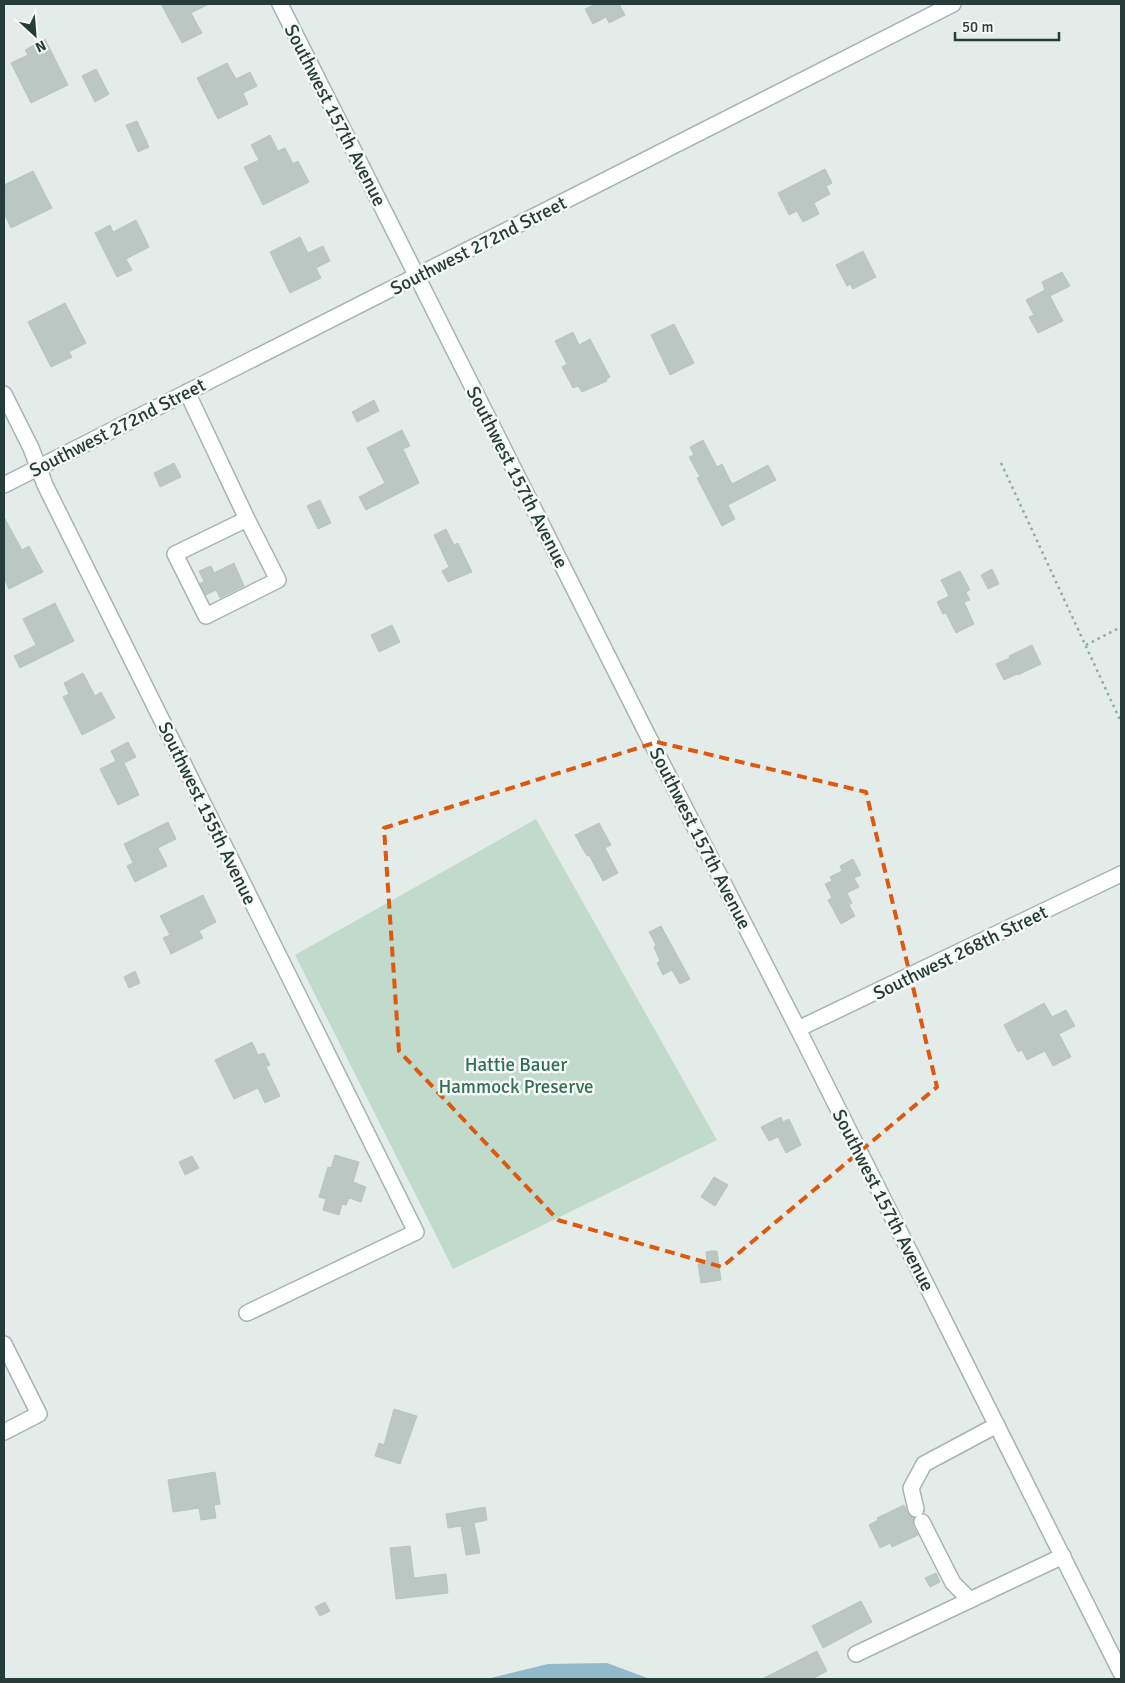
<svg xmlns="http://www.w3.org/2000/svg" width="1125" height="1683" viewBox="0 0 1125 1683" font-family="Signika,sans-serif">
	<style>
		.green { fill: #c0dbcb }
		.water { fill: #93bacb }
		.building { fill: #bac7c3; stroke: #b7c5c1 }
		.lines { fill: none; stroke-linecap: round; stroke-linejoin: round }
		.minor-casing { stroke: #a7b4b1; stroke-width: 18 }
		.path { stroke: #88aca6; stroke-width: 2.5; stroke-dasharray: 2.5 4; stroke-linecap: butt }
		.minor { stroke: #fff; stroke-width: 15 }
		.marked { fill: none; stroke: #de580e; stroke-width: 4; stroke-dasharray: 10 6; stroke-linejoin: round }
		.labels { text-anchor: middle; stroke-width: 5; stroke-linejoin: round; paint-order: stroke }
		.street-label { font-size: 19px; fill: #263c39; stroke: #f5f9f7 }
		.park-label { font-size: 19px; fill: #346f53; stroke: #f5f9f7 }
	</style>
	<rect width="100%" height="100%" fill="#e4ecea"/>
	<path class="green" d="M536,819L717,1140L453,1269L295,955Z"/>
	<path class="water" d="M607,1663L650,1679H487L548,1664Z"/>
	<g class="building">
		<path d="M161,4H209L191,13L202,33L182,43Z"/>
		<path d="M596,4H619L625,15L609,23L606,17L593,24L585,9Z"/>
		<path d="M45,39L68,85L31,103L11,63L28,55L25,50Z"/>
		<path d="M227,63L236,79L250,72L257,86L243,93L248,104L218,119L197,78Z"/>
		<path d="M96,69L109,94L95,102L82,76Z"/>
		<path d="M137,121L149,147L138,152L126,125Z"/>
		<path d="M270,135L278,151L285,148L293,164L298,161L309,182L263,205L244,167L259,160L251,145Z"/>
		<path d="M825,169L832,183L826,186L830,194L814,203L819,214L803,222L797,211L789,215L778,193Z"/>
		<path d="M33,171L52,208L11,228L6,217H4V185Z"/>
		<path d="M136,220L149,247L126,259L132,270L117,277L95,233L110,225L113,232Z"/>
		<path d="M300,237L308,253L323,246L330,261L316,268L321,278L290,293L270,252Z"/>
		<path d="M863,251L876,277L853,289L850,284L847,286L836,265Z"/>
		<path d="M1062,272L1070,286L1050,296L1063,321L1038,333L1029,317L1034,315L1026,300L1045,290L1042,282Z"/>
		<path d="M65,303L86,343L69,352L72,357L51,367L28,322Z"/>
		<path d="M674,324L694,363L670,375L651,335Z"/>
		<path d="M573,332L579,345L590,339L610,377L606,379L607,381L582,392L578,386L573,388L562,367L567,364L555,341Z"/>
		<path d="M374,400L379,411L357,422L352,412Z"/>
		<path d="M402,430L410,446L403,449L419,483L366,510L359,497L385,483L367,448Z"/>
		<path d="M703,440L717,467L722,464L732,484L768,465L776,480L728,505L735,519L722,526L697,478L700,477L689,457L694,455L690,447Z"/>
		<path d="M174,463L181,477L160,487L154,473Z"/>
		<path d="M320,500L331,523L318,529L307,506Z"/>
		<path d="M4,517L22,550L29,546L43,572L9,589L4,578Z"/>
		<path d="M446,529L454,545L458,543L472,572L448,582L442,571L449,567L434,535Z"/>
		<path d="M234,563L244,586L220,598L216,590L206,595L200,584L204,581L199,571L211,566L214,573Z"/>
		<path d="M992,569L999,584L988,589L981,575Z"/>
		<path d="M960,571L970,590L966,592L970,600L964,602L974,624L956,633L946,613L943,614L937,602L949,596L941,580Z"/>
		<path d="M55,603L74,641L20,668L14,656L36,645L23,619Z"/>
		<path d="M392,625L400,642L379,652L371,635Z"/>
		<path d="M1032,645L1041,664L1018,675L1017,674L1004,680L996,664L1010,658L1009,656Z"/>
		<path d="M83,673L95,696L101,692L115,718L82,735L63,697L69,694L64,683Z"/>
		<path d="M128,742L136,757L124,763L139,795L118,805L100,769L116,761L111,751Z"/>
		<path d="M168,822L176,839L158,848L167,866L135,882L127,866L133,863L124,844Z"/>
		<path d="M599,823L611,845L605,848L618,873L603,881L589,855L587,856L575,835Z"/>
		<path d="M853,859L861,875L854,878L859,887L847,893L852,903L849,905L855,916L841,924L828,900L832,898L825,884L832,881L830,877L842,871L840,866Z"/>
		<path d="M203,895L216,922L199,931L203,938L171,954L163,938L170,935L160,916Z"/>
		<path d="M661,926L690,979L680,984L672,970L663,975L657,963L660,961L654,947L656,945L649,932Z"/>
		<path d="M135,971L140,983L129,988L124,977Z"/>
		<path d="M1044,1003L1052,1017L1066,1010L1075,1026L1059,1034L1071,1057L1053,1066L1045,1051L1027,1060L1022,1050L1018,1052L1004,1025Z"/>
		<path d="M252,1042L258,1055L264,1053L270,1065L266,1067L280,1096L265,1103L258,1088L234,1099L215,1060Z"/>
		<path d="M781,1117L783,1122L789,1119L801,1145L786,1153L778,1137L769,1141L761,1127Z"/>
		<path d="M335,1155L359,1162L353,1182L366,1187L361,1202L349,1198L346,1205L342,1204L339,1215L323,1210L326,1199L319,1197L328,1167L331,1168Z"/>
		<path d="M192,1156L199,1168L185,1175L179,1162Z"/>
		<path d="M714,1177L728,1185L715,1206L701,1197Z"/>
		<path d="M711,1251H717L721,1280L701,1283L698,1264L707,1263L706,1252Z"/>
		<path d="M394,1409L417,1416L400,1464L375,1456L379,1443L384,1445Z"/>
		<path d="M215,1472L220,1504L214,1505L216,1518L201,1520L199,1508L173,1512L168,1480Z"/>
		<path d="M904,1505L909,1515L914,1518L913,1526L918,1535L892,1547L890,1543L880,1548L869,1525L878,1520L877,1518Z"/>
		<path d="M485,1507L487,1520L474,1523L480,1553L466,1555L461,1526L448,1528L446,1514Z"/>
		<path d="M410,1546L414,1578L446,1574L448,1593L396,1599L390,1548Z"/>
		<path d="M936,1573L940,1582L930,1587L925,1578Z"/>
		<path d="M861,1601L872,1622L823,1648L812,1626Z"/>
		<path d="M325,1602L330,1611L320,1616L315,1607Z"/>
		<path d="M817,1651L827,1671L812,1679H762Z"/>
	</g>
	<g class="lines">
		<defs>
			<g id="minor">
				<path d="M280,4L645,730L798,1029L1121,1673"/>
				<path d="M187,392L247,519L278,580L206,616L175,554L247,519"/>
				<path d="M4,394L31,448L45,485L416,1232L247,1313"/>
				<path d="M4,485L953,4"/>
				<path d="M798,1029L1121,874"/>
				<path d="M4,1344L39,1414L4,1432"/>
				<path d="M916,1509L911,1488L924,1464L997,1425"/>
				<path d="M922,1522L953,1583L970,1600"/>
				<path d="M856,1654L1063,1556"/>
			</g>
		</defs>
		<use href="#minor" class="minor-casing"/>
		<g class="path">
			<path d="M1001,463L1121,722"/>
			<path d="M1086,645L1121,627"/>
		</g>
		<use href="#minor" class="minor"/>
	</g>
	<path class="marked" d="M657,742L866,792L937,1087L722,1267L558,1220L399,1051L384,828Z"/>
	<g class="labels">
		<g class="street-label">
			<text transform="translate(336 115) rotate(63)" y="7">Southwest 157th Avenue</text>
			<text transform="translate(478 245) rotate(-27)" y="7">Southwest 272nd Street</text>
			<text transform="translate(117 427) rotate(-27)" y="7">Southwest 272nd Street</text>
			<text transform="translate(518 477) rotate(63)" y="7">Southwest 157th Avenue</text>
			<text transform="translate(208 813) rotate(64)" y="7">Southwest 155th Avenue</text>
			<text transform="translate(701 838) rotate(63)" y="7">Southwest 157th Avenue</text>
			<text transform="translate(960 952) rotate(-26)" y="7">Southwest 268th Street</text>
			<text transform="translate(884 1200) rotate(63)" y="7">Southwest 157th Avenue</text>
		</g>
		<g class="park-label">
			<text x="516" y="1071">Hattie Bauer<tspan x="516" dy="22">Hammock Preserve</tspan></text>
		</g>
	</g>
	<rect width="1125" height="1683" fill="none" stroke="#263c39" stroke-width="10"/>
	<g transform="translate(35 35) rotate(154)" stroke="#f5f9f7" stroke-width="4" paint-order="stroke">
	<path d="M0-4L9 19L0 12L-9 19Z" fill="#263c39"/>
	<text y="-8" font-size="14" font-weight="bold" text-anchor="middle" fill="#263c39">N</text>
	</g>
	<path d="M955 32v8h104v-8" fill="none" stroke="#263c39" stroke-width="2.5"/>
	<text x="962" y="32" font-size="15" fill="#263c39" stroke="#f5f9f7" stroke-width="4" paint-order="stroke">50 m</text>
</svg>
